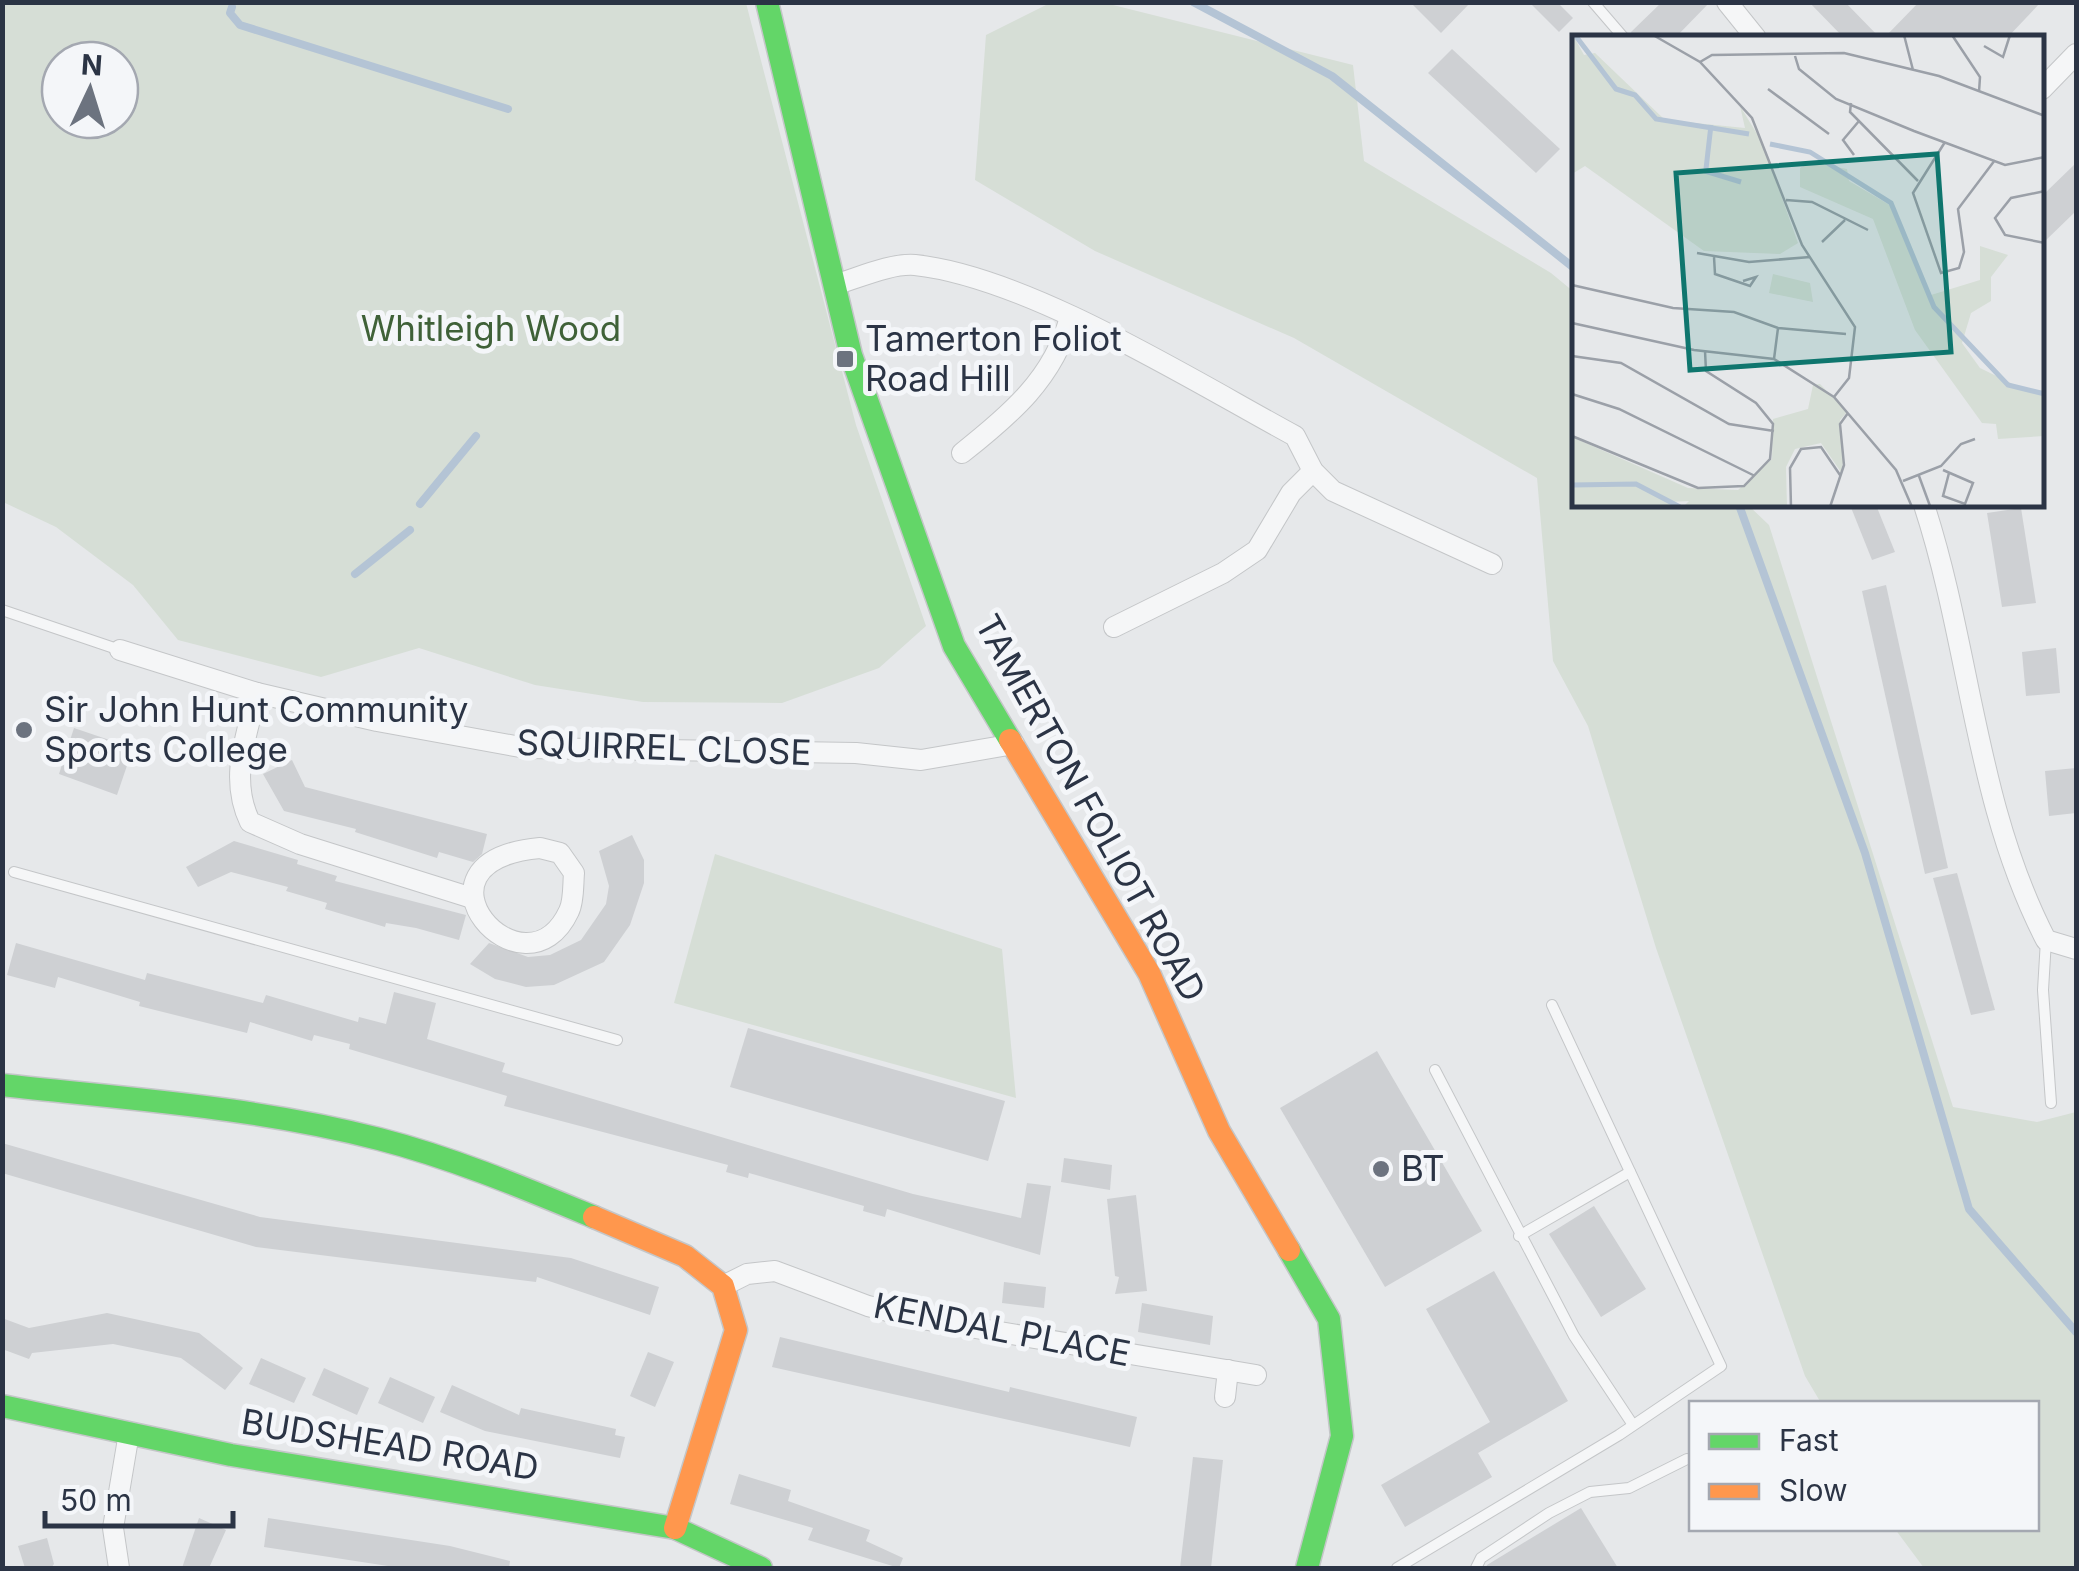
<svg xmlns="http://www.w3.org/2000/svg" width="2079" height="1571" viewBox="0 0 2079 1571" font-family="Inter,sans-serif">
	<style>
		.green { fill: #d6ded6; fill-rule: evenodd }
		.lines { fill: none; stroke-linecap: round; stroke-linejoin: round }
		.stream { stroke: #b4c4d5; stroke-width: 8 }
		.building { fill: #ced0d3 }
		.lane-casing { stroke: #c4c6c8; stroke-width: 12 }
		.street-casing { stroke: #c4c6c8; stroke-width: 22 }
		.fast-casing { stroke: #c4c6c8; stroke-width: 25 }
		.slow-casing { stroke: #c4c6c8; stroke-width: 25 }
		.lane { stroke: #f5f6f7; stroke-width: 10 }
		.street { stroke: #f5f6f7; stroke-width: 20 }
		.fast { stroke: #63d668; stroke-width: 22 }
		.slow { stroke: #ff974d; stroke-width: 22 }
		.poi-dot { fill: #6c737f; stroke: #f4f6f9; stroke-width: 4 }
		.labels { text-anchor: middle; stroke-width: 10; stroke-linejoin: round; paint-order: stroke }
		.park-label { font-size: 35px; fill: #3f6138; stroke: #f4f6f9 }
		.poi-label { font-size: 35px; fill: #2b3445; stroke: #f4f6f9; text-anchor: start }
		.street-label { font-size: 35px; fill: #2b3445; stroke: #f4f6f9 }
		.inset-river { fill: none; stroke: #b4c4d5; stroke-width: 5 }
		.inset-road { fill: none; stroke: #9ba0a8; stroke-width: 2.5 }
		.view { fill: #0f766e; fill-opacity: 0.15; stroke: #0f766e; stroke-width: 5 }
		.inset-edge { fill: none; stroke: #2b3445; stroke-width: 5 }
	</style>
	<rect width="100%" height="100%" fill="#e6e8ea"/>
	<g class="green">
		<path d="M2,3H746L856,425L926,626L879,668L782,703L643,702L535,685L419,648L321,677L178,640L133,585L56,527L3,502ZM60,60H120V120H60Z"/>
		<path d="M1050,3H1105L1353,65L1364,161L1551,273L1574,292V505H1748L1769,525L1953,1107L2037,1122L2076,1112V1568H1924L1895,1529L2036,1528V1404L1821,1403L1805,1376L1656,948L1588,726L1553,661L1537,478L1294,338L1095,251L975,180L986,35Z"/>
		<path d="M715,854L1002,949L1016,1098L674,1003Z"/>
	</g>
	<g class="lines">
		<g class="stream">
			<path d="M1193,2L1332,76L1574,268"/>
			<path d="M232,7L230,13L240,25L508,109"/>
			<path d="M420,504L476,436"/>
			<path d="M1739,505L1865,853L1969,1209L2076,1332"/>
			<path d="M355,574L410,530"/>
		</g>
	</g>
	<g class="building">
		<path d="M1410,2H1471L1441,33Z"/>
		<path d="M1529,2H1557L1573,18L1559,32Z"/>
		<path d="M1662,2H1710L1675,38H1633L1631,32Z"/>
		<path d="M1809,2H1845L1880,38H1844Z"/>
		<path d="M1919,2H2041L2007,38H1884Z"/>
		<path d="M1452,49L1560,149L1536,173L1428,73Z"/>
		<path d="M2076,163V211L2042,244V196Z"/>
		<path d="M1850,505H1876L1895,552L1872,560Z"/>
		<path d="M2021,508L2036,603L2002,607L1987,513Z"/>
		<path d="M1886,585L1948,868L1925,874L1862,591Z"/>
		<path d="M2056,648L2060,693L2026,696L2022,652Z"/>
		<path d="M74,728L133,748L117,795L59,774Z"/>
		<path d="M292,760L305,787L487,834L482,854L473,862L439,852L437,858L355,832L356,829L284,811L263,774Z"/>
		<path d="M2076,768V813L2049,816L2045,771Z"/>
		<path d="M632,835L644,860V883L630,925L604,962L554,985L526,987L495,979L470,964L489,943L528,957L550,955L581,940L606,904L609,886L599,851Z"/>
		<path d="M234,841L298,860L297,864L337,876L335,881L466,915L459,940L416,928L386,923L385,927L325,909L327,903L286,891L288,887L231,872L198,887L186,867Z"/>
		<path d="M1957,873L1995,1010L1971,1015L1933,878Z"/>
		<path d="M16,943L145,980L147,973L263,1003L266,995L358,1022L359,1017L386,1024L394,992L436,1003L427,1039L505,1063L502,1072L913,1194L1021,1218L1027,1183L1051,1186L1040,1255L887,1209L885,1217L863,1211L864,1206L749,1173L748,1178L726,1172L728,1165L504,1106L507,1096L349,1049L350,1044L314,1035L312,1041L250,1022L247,1033L139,1006L140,1002L58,977L55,988L7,975Z"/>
		<path d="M748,1028L1005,1101L988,1161L730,1087Z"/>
		<path d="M1377,1051L1482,1231L1385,1287L1280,1108Z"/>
		<path d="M2,1143L260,1217L571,1258L659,1287L650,1315L537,1277L536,1282L256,1247L2,1173Z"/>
		<path d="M1064,1158L1112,1165L1110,1190L1061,1182Z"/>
		<path d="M1136,1195L1147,1291L1115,1294L1119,1277L1115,1276L1107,1199Z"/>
		<path d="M1594,1206L1646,1289L1601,1317L1549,1234Z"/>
		<path d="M1494,1271L1568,1401L1478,1453L1492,1477L1405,1527L1381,1485L1490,1422L1426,1309Z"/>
		<path d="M1004,1282L1046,1287L1044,1308L1002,1303Z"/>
		<path d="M1142,1303L1213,1316L1210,1345L1138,1332Z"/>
		<path d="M107,1313L199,1333L243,1368L225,1390L181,1358L113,1344L32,1353L29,1359L2,1349V1318L29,1328Z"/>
		<path d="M780,1337L1009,1392L1010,1387L1137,1417L1130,1447L772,1367Z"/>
		<path d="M648,1352L674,1362L655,1407L630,1396Z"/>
		<path d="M261,1358L306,1378L294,1403L249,1384Z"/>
		<path d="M324,1368L369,1388L357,1415L312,1395Z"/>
		<path d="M390,1377L435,1397L423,1423L378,1403Z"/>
		<path d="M452,1385L519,1415L521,1408L616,1429L615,1435L625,1437L620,1458L485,1431L440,1412Z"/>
		<path d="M1193,1457L1223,1460L1211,1568H1180Z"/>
		<path d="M739,1474L791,1490L788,1501L870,1530L866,1541L903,1558L899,1568L808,1540L813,1528L730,1504Z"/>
		<path d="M1581,1508L1618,1568H1486L1487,1565Z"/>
		<path d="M199,1518L226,1530L209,1568H182Z"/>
		<path d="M268,1518L450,1546L510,1561L509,1568H401L264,1547Z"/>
		<path d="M47,1538L54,1564L51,1568H25L18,1546Z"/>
	</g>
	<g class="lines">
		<defs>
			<g id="lane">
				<path d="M1593,2L1624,38"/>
				<path d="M2,610L120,650"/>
				<path d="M14,872L617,1040"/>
				<path d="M2046,940L2043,990L2051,1103"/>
				<path d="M1435,1070L1574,1336L1633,1425"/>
				<path d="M1519,1236L1630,1172"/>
				<path d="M1397,1568L1619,1435L1721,1366L1552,1005"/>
				<path d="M1476,1568L1481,1558L1549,1513L1590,1492L1629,1488L1687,1459"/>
			</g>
			<g id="street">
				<path d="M1727,2L1756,38"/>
				<path d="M2042,89L2076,54"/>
				<path d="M834,285C858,278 891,263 915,265C1028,277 1193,381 1295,436L1313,471L1333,491L1492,564"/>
				<path d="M962,453C1010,415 1054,378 1070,317"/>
				<path d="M1924,505C1971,649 1975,803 2046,940L2076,949"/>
				<path d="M1114,627L1223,573L1257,550L1291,493L1313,471"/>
				<path d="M120,650L257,693L377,721L526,748L856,753L921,760L1014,744"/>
				<path d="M257,693C246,737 229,779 250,822L300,844L472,898"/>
				<path d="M540,848L560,853L574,873C573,884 574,901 569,911C525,1006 395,861 540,848Z"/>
				<path d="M723,1286L747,1274L775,1271L868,1306L916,1318L1256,1375"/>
				<path d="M1225,1397L1228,1370"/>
				<path d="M119,1568L113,1528L129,1433"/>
			</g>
			<g id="fast">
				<path d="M767,2L851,355L954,646L1010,740"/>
				<path d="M2,1085C128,1099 256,1107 379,1139C453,1158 524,1188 594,1217"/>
				<path d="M1289,1250L1329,1319L1342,1436L1307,1568"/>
				<path d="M2,1406L231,1455L675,1528L761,1568"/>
			</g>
			<g id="slow">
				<path d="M1010,740L1149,973L1219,1131L1289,1250"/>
				<path d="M594,1217L685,1256L723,1286L736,1330L675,1528"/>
			</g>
		</defs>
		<use href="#lane" class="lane-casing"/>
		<use href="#street" class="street-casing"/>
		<use href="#fast" class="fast-casing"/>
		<use href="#slow" class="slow-casing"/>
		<use href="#lane" class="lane"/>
		<use href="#street" class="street"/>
		<use href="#fast" class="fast"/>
		<use href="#slow" class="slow"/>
	</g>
	<g class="poi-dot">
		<rect x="835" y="349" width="20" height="20" rx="5"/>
		<circle cx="24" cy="730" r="10"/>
		<circle cx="1381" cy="1169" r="10"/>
	</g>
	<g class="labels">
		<g class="park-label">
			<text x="491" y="341">Whitleigh Wood</text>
		</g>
		<g class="poi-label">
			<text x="865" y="351">Tamerton Foliot<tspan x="865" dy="40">Road Hill</tspan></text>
			<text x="44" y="722">Sir John Hunt Community<tspan x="44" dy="40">Sports College</tspan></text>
			<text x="1401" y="1181">BT</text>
		</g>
		<g class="street-label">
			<text transform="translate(664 748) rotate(2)" y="12">SQUIRREL CLOSE</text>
			<text transform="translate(1090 808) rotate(61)" y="12">TAMERTON FOLIOT ROAD</text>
			<text transform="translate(1002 1330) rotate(11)" y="12">KENDAL PLACE</text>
			<text transform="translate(390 1445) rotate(9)" y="12">BUDSHEAD ROAD</text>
		</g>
	</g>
	<g transform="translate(1572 35)">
		<rect width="472" height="472" fill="#e6e8ea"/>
		<path d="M1,0L12,20L23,18L93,85L173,93L168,71L190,107L226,208L208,219L132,216L13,131L0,139ZM238,127L275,134L277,146L321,172L359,260L408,245V211L436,220L419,242V266L399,278L390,308L408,333L455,356L472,355V401L426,404L424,389L410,388L343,295L301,184L228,152V133ZM201,239L238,248L241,267L197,258ZM248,349L275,377L268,385L272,423L269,437L249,408L223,414L214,432L215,472H111L117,466L96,467L105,472H0V402L116,453L166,455L200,424L201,384L236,374L241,350Z" fill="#d6ded6"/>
		<path class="inset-river" d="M3,0L44,54L63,60L84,84L177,99M198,109L238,117L319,168L362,272L436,350L473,359M134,134L139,90M133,136L169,147M0,450L64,449L108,472"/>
		<path class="inset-road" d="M81,0L128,27L180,83L230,210L283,292L277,343L262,362L324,435L340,472M332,0L341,35M380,0L408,42L407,57M412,11L431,22L438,0M223,21L227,34L264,64L342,96L433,130L473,122M128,27L140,20L272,18L367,41L473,81M196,54L257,99M279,68L278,77L346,146M373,107L341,158L369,238L387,233L392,217L386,174L423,125M282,120L271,105L287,86M473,156L439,163L423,183L433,200L473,208M214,165L240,167L296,195M250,207L273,185M125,218L177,227L238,222M142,222L143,239L178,251L184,242L171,246M0,250L101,273L162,277L206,293L274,299M0,288L122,315L202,324L262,362M0,321L49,328L157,389L202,396M202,324L206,293M0,359L47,374L183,441M0,401L126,453L172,451L198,424L201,389L184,368L134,336L133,316M371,435L401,448L393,469L371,461L377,438M347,441L358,471M331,446L369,431L389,409L403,404M219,472L218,433L229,414L249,412L268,440M258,472L272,430L268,389L276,378"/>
		<path class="view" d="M365,119L379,317L118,335L104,138Z"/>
		<rect width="472" height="472" class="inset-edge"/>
	</g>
	<rect width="2079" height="1571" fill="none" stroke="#2b3445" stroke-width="10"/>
	<rect x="1689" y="1401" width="350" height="130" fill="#f4f6f9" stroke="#a4a8b1" stroke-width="2.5"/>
	<rect x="1709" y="1434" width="50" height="15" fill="#63d668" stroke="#a4a8b1" stroke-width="2.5"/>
	<text x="1779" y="1451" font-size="30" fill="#2b3445">Fast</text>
	<rect x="1709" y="1484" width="50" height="15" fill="#ff974d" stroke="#a4a8b1" stroke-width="2.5"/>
	<text x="1779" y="1501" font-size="30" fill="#2b3445">Slow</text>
	<g transform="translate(90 90) rotate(4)"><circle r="48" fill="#f4f6f9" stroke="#a4a8b1" stroke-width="2.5"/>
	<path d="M0-8L18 38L0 25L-18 38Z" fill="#6c737f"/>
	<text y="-15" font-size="28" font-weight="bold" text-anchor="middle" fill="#2b3445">N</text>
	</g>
	<path d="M45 1511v15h188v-15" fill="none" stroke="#2b3445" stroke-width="5"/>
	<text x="60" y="1511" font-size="30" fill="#2b3445" stroke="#f4f6f9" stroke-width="8" paint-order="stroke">50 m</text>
</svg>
